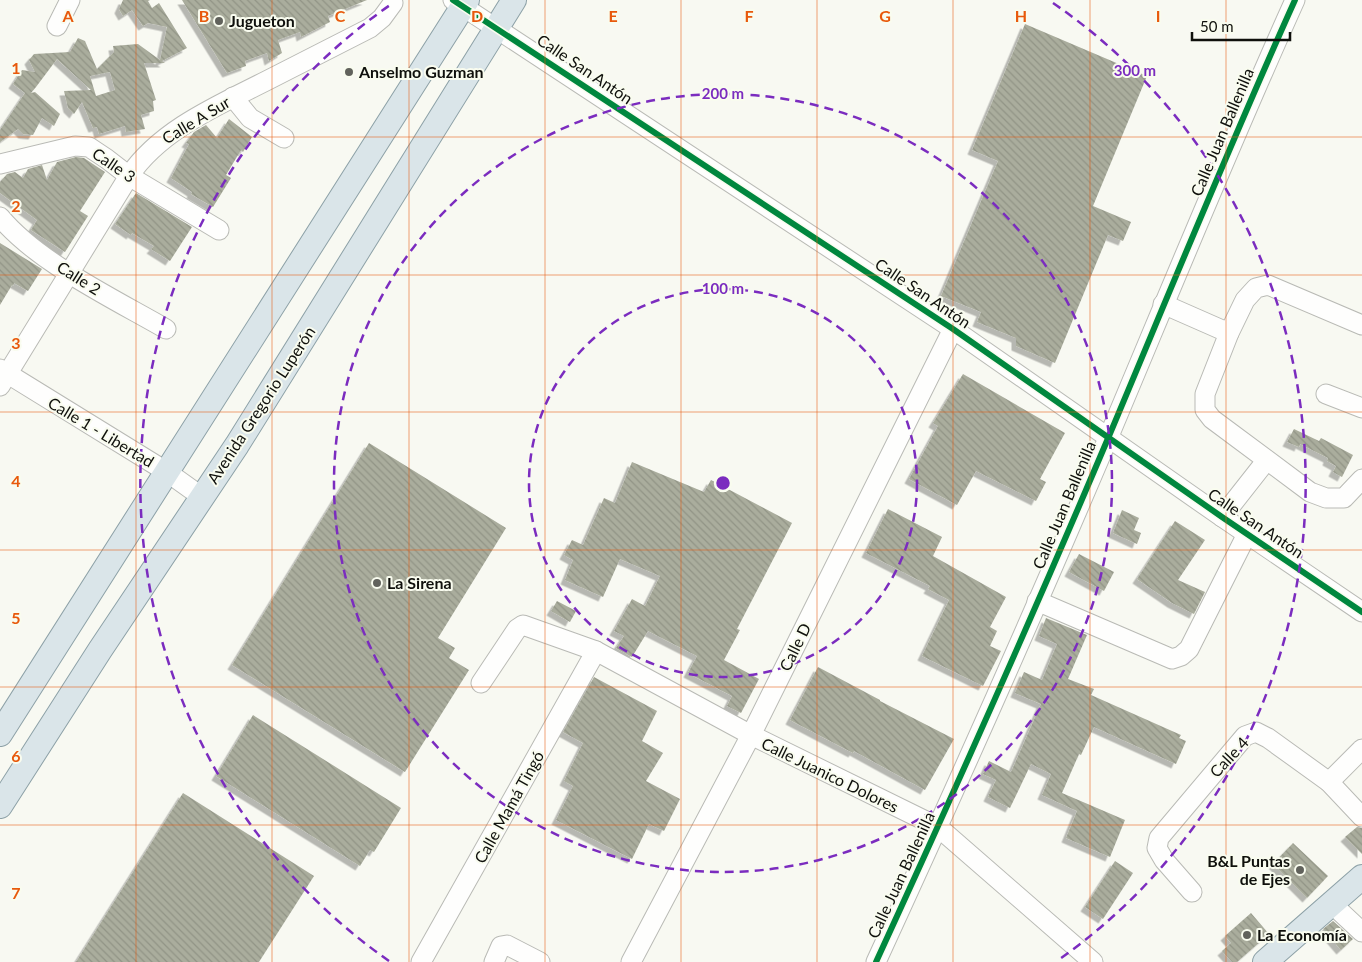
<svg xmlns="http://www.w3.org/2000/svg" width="1362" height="962" viewBox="0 0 1362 962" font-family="Lato,sans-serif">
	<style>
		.building { fill: url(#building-back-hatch); fill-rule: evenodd; filter: url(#shadow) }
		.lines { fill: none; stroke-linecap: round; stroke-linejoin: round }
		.minor-casing { stroke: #b9bab5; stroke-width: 21 }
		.major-casing { stroke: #8da1a7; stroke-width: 26 }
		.minor { stroke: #fefefd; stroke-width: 19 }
		.major { stroke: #dae5e9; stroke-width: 24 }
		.cycleway-casing { stroke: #f9fcef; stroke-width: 9 }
		.cycleway { stroke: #00873e; stroke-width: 6 }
		.grid { fill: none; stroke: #e8590c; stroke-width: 1; stroke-opacity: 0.55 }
		.ring { fill: none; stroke: #7b2cbf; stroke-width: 2.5; stroke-dasharray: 9 6 }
		.poi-dot { fill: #61625c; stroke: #f9fcef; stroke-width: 2 }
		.labels { text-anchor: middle; stroke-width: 4; stroke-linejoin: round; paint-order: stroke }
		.poi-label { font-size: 16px; font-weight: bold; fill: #0f100c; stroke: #f9fcef; text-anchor: start }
		.street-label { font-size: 16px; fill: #0f100c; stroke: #f9fcef }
		.grid-label { font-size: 16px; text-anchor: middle; font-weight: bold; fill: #e8590c; stroke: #f9fcef; stroke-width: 4; stroke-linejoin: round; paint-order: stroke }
		.centre { fill: #7b2cbf; stroke: #f9fcef; stroke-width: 2.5 }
		.ring-label { font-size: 15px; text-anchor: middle; font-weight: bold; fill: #7b2cbf; stroke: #f9fcef; stroke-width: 4; stroke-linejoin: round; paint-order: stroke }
	</style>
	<defs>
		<pattern id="building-back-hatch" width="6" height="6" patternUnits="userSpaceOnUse" patternTransform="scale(1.25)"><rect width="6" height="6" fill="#aaad9d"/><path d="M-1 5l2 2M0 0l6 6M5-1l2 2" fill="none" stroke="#919486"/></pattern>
		<filter id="shadow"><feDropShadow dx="-4.5" dy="4.5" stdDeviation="0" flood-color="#0004"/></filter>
	</defs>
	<rect width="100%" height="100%" fill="#f8f9f2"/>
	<g class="building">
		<path d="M123,0H150L148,1L152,8L159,3L187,48L162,61L165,63H144L156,100L153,101L154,111L141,115L145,129L126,132L125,126L99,134L97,127L93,128L82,102L74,114L68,108L64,91L91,90L57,59L36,87L31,93L35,92L60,114L54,126L42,118L33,135L23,134L18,129L0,142V130L25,93L13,84L22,70L35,72L29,60L34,54L70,52L78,38L85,41L97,69L114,52L113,46L138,44L160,60L167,27L148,23L143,26L132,10L123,16L119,9ZM110,72L115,90L96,96L90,76Z"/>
		<path d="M182,0H367L328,16L330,22L301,37L300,32L278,40L282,53L269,61L267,53L245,61L246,66L227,73Z"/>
		<path d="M1025,24L1147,76L1093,206L1131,222L1123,241L1108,235L1055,363L1016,346V338L977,322L981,312L941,296L998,161L972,150Z"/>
		<path d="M229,119L252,137L243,152L241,150L226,175L231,178L213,207L191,194L192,192L171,178L189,144L186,143L194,132L206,125L217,138Z"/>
		<path d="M76,157L84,158L105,172L80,211L88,216L65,252L31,230L37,220L0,193V182L7,174L15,172L23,178L28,169L42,165L47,180L57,162Z"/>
		<path d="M136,193L192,227L170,261L151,249L154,246L132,233L131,235L115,224Z"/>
		<path d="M0,243L42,269L28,291L14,283L13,286L12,285L0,305Z"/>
		<path d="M963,374L1065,433L1040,479L1046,482L1036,501L976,471L957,505L909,479L938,426L933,423Z"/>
		<path d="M1294,429L1319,441L1321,438L1353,455L1342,477L1333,472L1336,466L1327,461L1328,458L1300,444L1299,447L1287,442Z"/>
		<path d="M369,443L506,528L438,638L455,648L449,658L469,670L405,772L232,665Z"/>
		<path d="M632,462L704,492L711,480L792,523L737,629L740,630L724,660L759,679L741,713L727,706L732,696L688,673L697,656L648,631L632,657L616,648L624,636L614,631L632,599L645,606L660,576L620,559L603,597L565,580L573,560L564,555L572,540L583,545L604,498L615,503Z"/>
		<path d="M888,509L942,537L933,556L1006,597L990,627L997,631L990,646L1001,651L983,686L922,656L949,600L928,589L930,586L866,553Z"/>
		<path d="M1122,510L1139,518L1134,530L1141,533L1137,544L1113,533Z"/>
		<path d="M1175,521L1205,540L1178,580L1205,592L1194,614L1172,603L1137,579Z"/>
		<path d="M1079,554L1114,572L1104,591L1069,572Z"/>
		<path d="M557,601L576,611L570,622L551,611Z"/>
		<path d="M1046,618L1087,635L1068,679L1094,689L1091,695L1181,735L1179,738L1186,741L1176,764L1094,727L1081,755L1079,754L1062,793L1125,820L1110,857L1066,838L1077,811L1042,795L1051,774L1031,764L1010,808L988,797L996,780L983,774L989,761L1011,772L1041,704L1015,693L1024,672L1042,680L1057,644L1039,636Z"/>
		<path d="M818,667L880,700V701L954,739L925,790L854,751L853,753L790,720Z"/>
		<path d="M594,677L657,711L642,741L663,753L646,781L680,799L664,831L649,824L632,859L556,820L573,786L564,781L583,743L563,732Z"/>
		<path d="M253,715L401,808L374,852L370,850L360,866L216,776Z"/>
		<path d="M183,793L314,876L259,962H76Z"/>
		<path d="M1357,827L1362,828V854L1345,837Z"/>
		<path d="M1293,843L1328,876L1307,898L1273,864Z"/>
		<path d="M1115,861L1133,873L1103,919L1085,907Z"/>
		<path d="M1251,913L1269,934L1237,962H1232L1222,951L1231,943L1225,936Z"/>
		<path d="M1333,921L1353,939L1341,950L1323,929Z"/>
	</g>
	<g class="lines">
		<defs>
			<g id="minor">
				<path d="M453,0L953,329L1222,517L1362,612"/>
				<path d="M57,26L70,0"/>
				<path d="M233,97L250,118L284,138"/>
				<path d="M0,164L75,146L89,147L107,159L129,176L219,230"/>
				<path d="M0,217C37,262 114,299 166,329"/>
				<path d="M1163,304L1229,333"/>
				<path d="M1362,325L1268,285L1256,288L1245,300L1229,333L1205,394V410L1212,419L1310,492L1326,498H1344L1362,479"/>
				<path d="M0,369L167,472L202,497"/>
				<path d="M0,386L129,176C161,129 219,105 268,80C302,63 336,45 370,28L382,18L393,3"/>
				<path d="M1326,394L1362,408"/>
				<path d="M1222,517L1266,461"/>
				<path d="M1037,601L1172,659L1181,656L1189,649L1247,534"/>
				<path d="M481,683L517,629L523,625L596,651L751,735L938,827L1093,962"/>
				<path d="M1329,782L1362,749"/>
				<path d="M1192,892L1164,860L1157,848L1159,838L1245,736L1256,732L1268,738L1329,782L1362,817"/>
				<path d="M1332,904L1362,932"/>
				<path d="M421,962L596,651"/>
				<path d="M494,962L501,946L507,945L540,962"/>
				<path d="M631,962L751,735L953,329"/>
				<path d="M876,962C956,788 1034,613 1109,436C1170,291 1230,144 1295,0"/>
			</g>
			<g id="major">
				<path d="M0,734L467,0"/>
				<path d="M0,806L100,650L237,445L514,0"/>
				<path d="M1265,962L1362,877"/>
			</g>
		</defs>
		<use href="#minor" class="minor-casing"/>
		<use href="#major" class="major-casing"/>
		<use href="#minor" class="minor"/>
		<use href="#major" class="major"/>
		<defs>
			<g id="cycleway">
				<path d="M453,0L953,329L1222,517L1362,612"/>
				<path d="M876,962C956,788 1034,613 1109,436C1170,291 1230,144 1295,0"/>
			</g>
		</defs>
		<use href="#cycleway" class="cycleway-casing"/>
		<use href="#cycleway" class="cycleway"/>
	</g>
	<path class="grid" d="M136,0V962M272,0V962M409,0V962M545,0V962M681,0V962M817,0V962M953,0V962M1090,0V962M1226,0V962M0,137H1362M0,275H1362M0,412H1362M0,550H1362M0,687H1362M0,825H1362"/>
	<g class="ring">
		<circle cx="723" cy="483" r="194"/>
		<circle cx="723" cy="483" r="389"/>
		<path d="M389 961A583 583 0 0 1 393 3M1053 3A583 583 0 0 1 1057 961"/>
	</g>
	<g class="poi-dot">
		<circle cx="219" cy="21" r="5"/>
		<circle cx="349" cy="72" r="5"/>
		<circle cx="377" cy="583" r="5"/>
		<circle cx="1300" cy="870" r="5"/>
		<circle cx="1247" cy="935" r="5"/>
	</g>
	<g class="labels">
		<g class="poi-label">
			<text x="229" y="27">Jugueton</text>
			<text x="359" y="78">Anselmo Guzman</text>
			<text x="387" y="589">La Sirena</text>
			<text x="1290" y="867" text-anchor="end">B&amp;L Puntas<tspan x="1290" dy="18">de Ejes</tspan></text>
			<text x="1257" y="941">La Economía</text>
		</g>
		<g class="street-label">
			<text transform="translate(585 69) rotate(34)" y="6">Calle San Antón</text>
			<text transform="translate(196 120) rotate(-31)" y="6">Calle A Sur</text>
			<text transform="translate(1222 132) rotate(-67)" y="6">Calle Juan Ballenilla</text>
			<text transform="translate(114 165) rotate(34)" y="6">Calle 3</text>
			<text transform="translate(79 278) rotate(32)" y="6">Calle 2</text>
			<text transform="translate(923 293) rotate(34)" y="6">Calle San Antón</text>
			<text transform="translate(261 405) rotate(-57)" y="6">Avenida Gregorio Luperón</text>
			<text transform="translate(101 432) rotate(31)" y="6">Calle 1 - Libertad</text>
			<text transform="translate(1064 505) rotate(-67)" y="6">Calle Juan Ballenilla</text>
			<text transform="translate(1256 523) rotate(34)" y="6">Calle San Antón</text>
			<text transform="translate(795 647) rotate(-64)" y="6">Calle D</text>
			<text transform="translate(1229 757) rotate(-47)" y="6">Calle 4</text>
			<text transform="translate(830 775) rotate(26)" y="6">Calle Juanico Dolores</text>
			<text transform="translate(509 807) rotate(-61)" y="6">Calle Mamá Tingó</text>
			<text transform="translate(901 875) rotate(-65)" y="6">Calle Juan Ballenilla</text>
		</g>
	</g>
	<g class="grid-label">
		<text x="68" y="22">A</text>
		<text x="204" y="22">B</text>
		<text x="340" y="22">C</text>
		<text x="477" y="22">D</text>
		<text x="613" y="22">E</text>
		<text x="749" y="22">F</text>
		<text x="885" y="22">G</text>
		<text x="1021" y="22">H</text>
		<text x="1158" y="22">I</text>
		<text x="16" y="74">1</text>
		<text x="16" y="212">2</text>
		<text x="16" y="349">3</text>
		<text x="16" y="487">4</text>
		<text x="16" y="624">5</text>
		<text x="16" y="762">6</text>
		<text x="16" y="899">7</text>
	</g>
	<circle cx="723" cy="483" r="8" class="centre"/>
	<g class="ring-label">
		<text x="1135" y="76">300 m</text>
		<text x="723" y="99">200 m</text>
		<text x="723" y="294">100 m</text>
	</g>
	<path d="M1192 32v8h98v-8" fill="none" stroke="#0f100c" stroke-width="2.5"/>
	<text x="1200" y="32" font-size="15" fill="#0f100c" stroke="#f9fcef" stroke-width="4" paint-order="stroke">50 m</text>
</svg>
